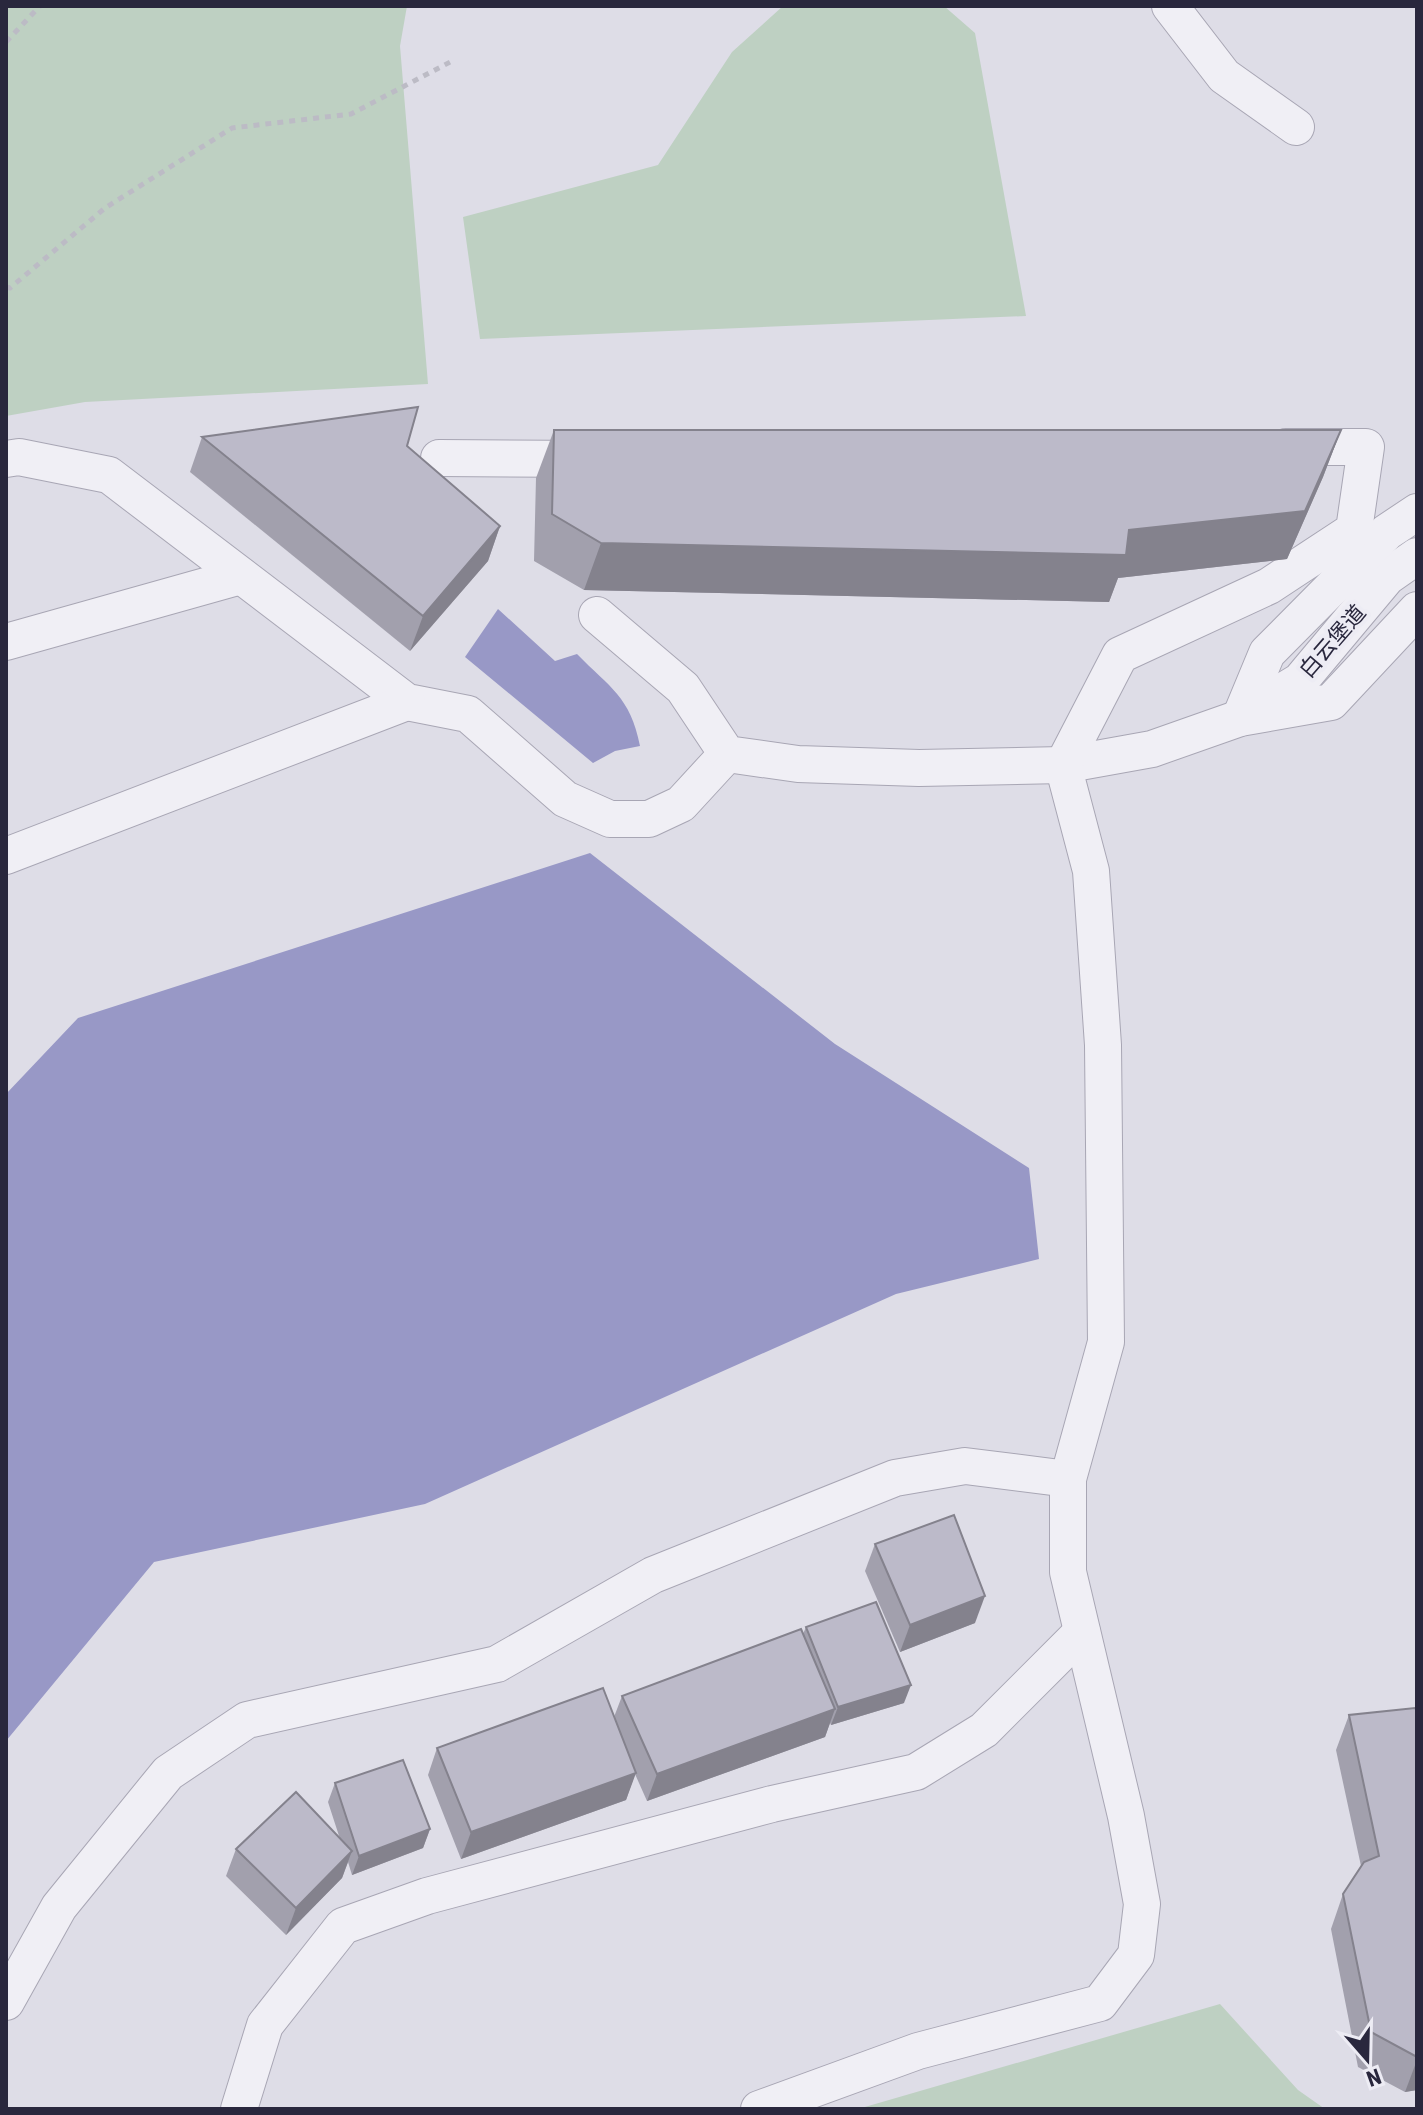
<svg xmlns="http://www.w3.org/2000/svg" width="1423" height="2115" viewBox="0 0 1423 2115" font-family="'Roboto Condensed','Noto Sans SC',sans-serif">
	<style>
		.green { fill: #bed0c2 }
		.water { fill: #9898c6 }
		.lines { fill: none; stroke-linecap: round; stroke-linejoin: round }
		.street-casing { stroke: #a8a6b4; stroke-width: 38 }
		.path { stroke: #bcbbc5; stroke-width: 5; stroke-dasharray: 6 6; stroke-linecap: butt }
		.street { stroke: #f0eff5; stroke-width: 36 }
		.wall { fill: #a2a0ad }
		.shaded-wall { fill: #84828d }
		.building { fill: #bcbac9; stroke: #84828d; stroke-width: 2 }
		.labels { text-anchor: middle; stroke-width: 8; stroke-linejoin: round; paint-order: stroke }
		.street-label { font-size: 22px; fill: #29273d; stroke: #edecf4 }
	</style>
	<rect width="100%" height="100%" fill="#dedde7"/>
	<g class="green">
		<path d="M6,6H407L400,46L428,384L85,402L6,416Z"/>
		<path d="M783,6H944L975,33L1026,316L480,339L463,217L658,165L732,52Z"/>
		<path d="M1220,2004L1298,2090L1325,2109H858Z"/>
	</g>
	<g class="water">
		<path d="M498,609L555,661L577,654C610,688 630,696 640,746L615,751L593,763L465,657Z"/>
		<path d="M590,853L835,1044L1029,1168L1039,1259L896,1294L425,1504L154,1562L6,1741V1094L78,1018Z"/>
	</g>
	<g class="lines">
		<defs>
			<g id="street">
				<path d="M1170,6L1224,76L1296,127"/>
				<path d="M439,458L591,459"/>
				<path d="M6,459L19,457L109,475L407,702L468,714L565,799L610,819H649L681,804L727,754"/>
				<path d="M597,615L683,688L727,754L798,764L919,768L1063,765L1152,749L1240,718L1331,702L1417,610"/>
				<path d="M6,642L241,576"/>
				<path d="M1257,707L1300,681L1387,577L1417,556"/>
				<path d="M1240,718L1267,653L1387,532L1417,512"/>
				<path d="M6,856L407,702"/>
				<path d="M6,2002L59,1907L168,1773L247,1720L497,1664L653,1575L895,1478L965,1466L1068,1479"/>
				<path d="M239,2109L265,2025L343,1926L427,1896L772,1804L916,1772L984,1730L1082,1632"/>
				<path d="M759,2109L918,2051L1100,2003L1136,1955L1142,1904L1126,1816L1068,1572V1479L1106,1342L1103,1045L1091,871L1063,765L1120,655L1269,586L1354,530L1366,447H1286"/>
			</g>
		</defs>
		<use href="#street" class="street-casing"/>
		<g class="path">
			<path d="M6,42L40,6"/>
			<path d="M6,287L10,288L105,208L232,128L351,114L454,60"/>
		</g>
		<use href="#street" class="street"/>
	</g>
	<g class="wall">
		<path d="M554,430H1341L1323,477L1287,559L1118,578L1109,602L584,590L534,561L536,478Z"/>
		<path d="M202,437L407,446L500,526L488,561L410,651L190,472Z"/>
		<path d="M875,1544L975,1623L900,1652L865,1571Z"/>
		<path d="M806,1627L904,1703L831,1725L830,1723L825,1737L647,1801L635,1774L626,1800L461,1859L428,1775L437,1748L614,1717L622,1696L803,1634Z"/>
		<path d="M1417,1711V2090L1405,2092L1358,2067L1331,1929L1343,1894L1361,1866L1336,1750L1349,1715Z"/>
		<path d="M335,1783L430,1829L423,1848L352,1875L348,1862L342,1878L286,1935L226,1876L236,1849L340,1839L328,1802Z"/>
	</g>
	<g class="shaded-wall">
		<path d="M1341,430L1323,477L1287,559L1118,578L1109,602L584,590L601,543L1129,530Z"/>
		<path d="M500,526L488,561L410,651L423,616Z"/>
		<path d="M985,1596L975,1623L900,1652L910,1625Z"/>
		<path d="M911,1685L904,1703L831,1725L838,1707Z"/>
		<path d="M835,1709L825,1737L647,1801L657,1774Z"/>
		<path d="M636,1773L626,1800L461,1859L471,1832Z"/>
		<path d="M430,1829L423,1848L352,1875L359,1856Z"/>
		<path d="M352,1851L342,1878L286,1935L296,1908Z"/>
		<path d="M1417,2060V2090L1405,2092Z"/>
	</g>
	<g class="building">
		<path d="M418,407L407,446L500,526L423,616L202,437Z"/>
		<path d="M554,430H1341L1305,511L1129,530L1126,555L601,543L552,514Z"/>
		<path d="M954,1515L985,1596L910,1625L875,1544Z"/>
		<path d="M876,1602L911,1685L838,1707L806,1627Z"/>
		<path d="M801,1629L835,1709L657,1774L622,1696Z"/>
		<path d="M603,1688L636,1773L471,1832L437,1748Z"/>
		<path d="M1415,1708L1417,1711V2057L1371,2032L1343,1894L1364,1862L1379,1856L1349,1715Z"/>
		<path d="M403,1760L430,1829L359,1856L335,1783Z"/>
		<path d="M296,1792L352,1851L296,1908L236,1849Z"/>
	</g>
	<g class="labels">
		<g class="street-label">
			<text transform="translate(1332 641) rotate(-49)" y="8">白云堡道</text>
		</g>
	</g>
	<rect width="1423" height="2115" fill="none" stroke="#29273d" stroke-width="16"/>
	<g transform="translate(1367 2059) rotate(160)" stroke="#edecf4" stroke-width="6" paint-order="stroke">
	<path d="M0-6L14 30L0 20L-14 30Z" fill="#29273d"/>
	<text y="-12" font-size="22" font-weight="bold" text-anchor="middle" fill="#29273d">N</text>
	</g>
</svg>
